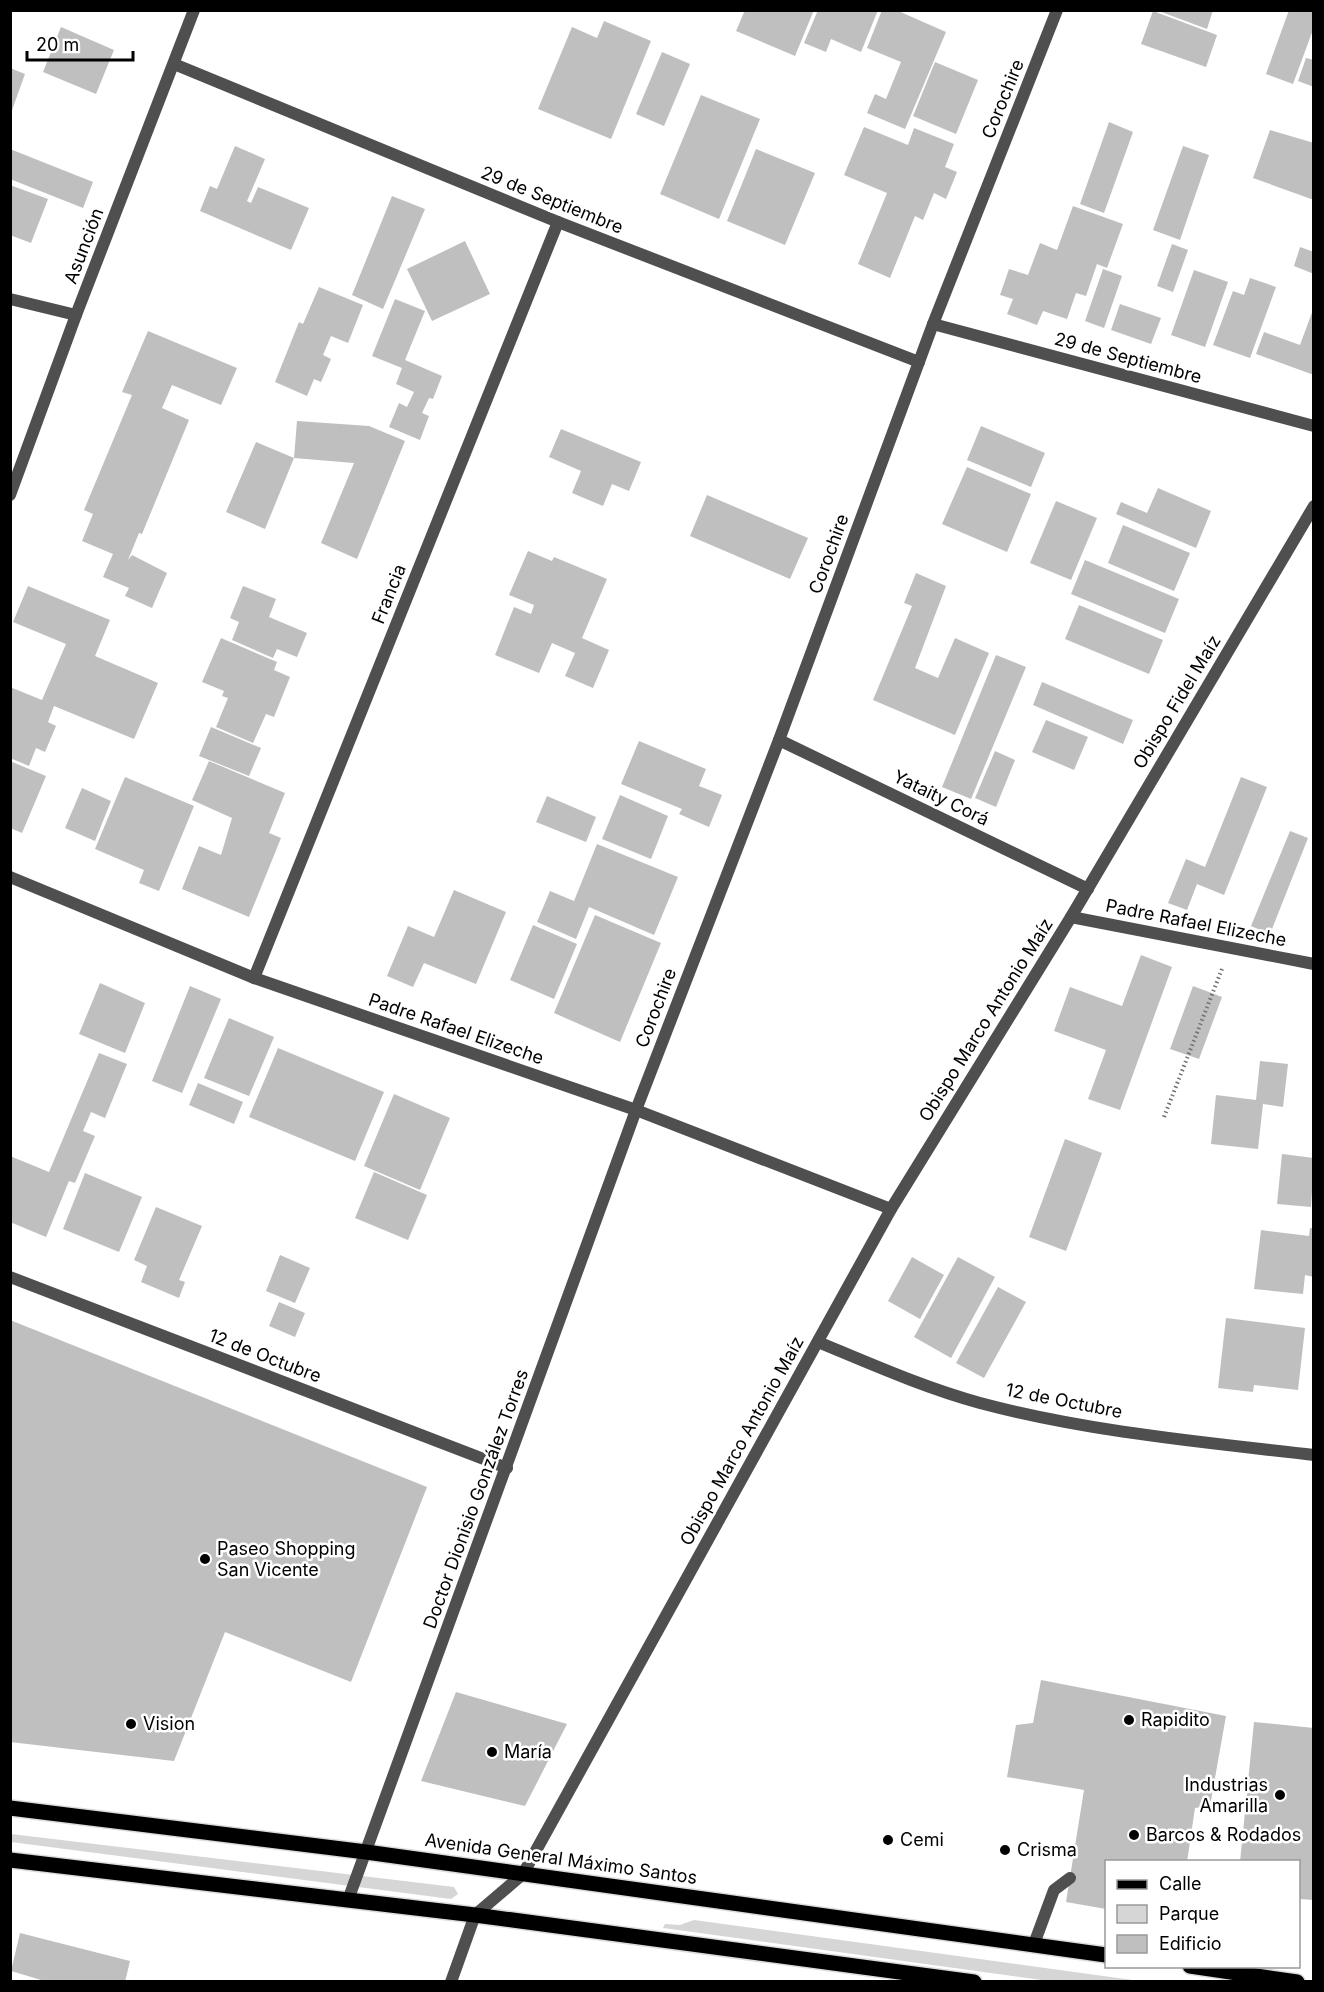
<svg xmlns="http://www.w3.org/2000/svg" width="1324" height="1992" viewBox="0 0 1324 1992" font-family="Inter,sans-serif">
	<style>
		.green { fill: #d6d6d6 }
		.building { fill: #bfbfbf }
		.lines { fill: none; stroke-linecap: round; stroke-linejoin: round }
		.primary-casing { stroke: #dbdbdb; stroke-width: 18 }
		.path { stroke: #717171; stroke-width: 4; stroke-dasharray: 1.5 3; stroke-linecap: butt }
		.service { stroke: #4f4f4f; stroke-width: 12 }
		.minor { stroke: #4f4f4f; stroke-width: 12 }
		.primary { stroke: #000; stroke-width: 15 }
		.poi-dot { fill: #000; stroke: #fff; stroke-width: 2 }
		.labels { text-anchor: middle; stroke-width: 5; stroke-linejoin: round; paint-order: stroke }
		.street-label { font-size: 18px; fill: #000; stroke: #fff }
		.poi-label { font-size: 18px; fill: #000; stroke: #fff; text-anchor: start }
	</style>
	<rect width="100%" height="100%" fill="#fff"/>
	<g class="green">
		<path d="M11,1834L454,1887L458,1894L451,1899L11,1842Z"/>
		<path d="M694,1920L1140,1981H1049L663,1928L665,1924L680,1925Z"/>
	</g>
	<g class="building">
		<path d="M745,10H814L795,56L736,31Z"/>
		<path d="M818,10H878L861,52L831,39L826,52L804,43Z"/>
		<path d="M882,10H896L946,32L905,129L867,113L875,94L886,99L901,62L867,48Z"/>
		<path d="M1156,10H1213L1207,29Z"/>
		<path d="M1289,10H1314V27L1293,84L1266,74Z"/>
		<path d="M1153,11L1217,35L1206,67L1141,44Z"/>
		<path d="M604,21L651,41L611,139L538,109L572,27L597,38Z"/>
		<path d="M61,27L114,50L96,94L43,72Z"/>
		<path d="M662,52L690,64L664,126L636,114Z"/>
		<path d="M1306,58L1314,60V87L1298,81Z"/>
		<path d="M935,62L978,80L956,134L913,116Z"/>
		<path d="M10,68L25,74L11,113H10Z"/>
		<path d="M701,95L760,119L719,219L660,194Z"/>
		<path d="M1109,122L1133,132L1104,213L1080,204Z"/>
		<path d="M864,127L908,145L914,128L954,144L945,167L957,172L946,199L934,193L923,220L915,216L890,278L858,264L887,193L844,175Z"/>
		<path d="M1270,130L1314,143V200L1253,178Z"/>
		<path d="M235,146L265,159L247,201L251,203L258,187L309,208L291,250L200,211L210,186L217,189Z"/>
		<path d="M1183,146L1209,155L1180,240L1153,230Z"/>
		<path d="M10,149L93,182L83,208L10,179Z"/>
		<path d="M756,149L815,173L785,245L727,221Z"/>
		<path d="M10,185L48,199L31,243L10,235Z"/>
		<path d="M392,196L425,209L383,309L352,295Z"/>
		<path d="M1073,206L1123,224L1107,268L1097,264L1086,296L1076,293L1067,319L1043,311L1037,325L1007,314L1013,299L1000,295L1009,269L1028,275L1040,243L1057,250Z"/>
		<path d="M465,241L490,294L432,321L407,269Z"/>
		<path d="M1172,244L1188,250L1173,292L1157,286Z"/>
		<path d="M1300,247L1314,252V274L1294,266Z"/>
		<path d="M1103,269L1122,276L1104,328L1085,321Z"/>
		<path d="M1194,270L1228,282L1205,347L1171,335Z"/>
		<path d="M1250,278L1276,287L1250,358L1213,345L1233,291L1244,295Z"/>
		<path d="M319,287L363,305L348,343L331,336L323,355L331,359L321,382L314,379L307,396L275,382L299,322L303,324Z"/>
		<path d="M395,299L425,311L405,360L442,376L433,399L429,398L422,413L429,416L420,440L389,427L399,403L407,407L414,392L396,384L402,368L372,356Z"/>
		<path d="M1120,304L1161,318L1151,344L1111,330Z"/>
		<path d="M1314,307V375L1256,354L1264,332L1300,345Z"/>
		<path d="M148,331L237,368L221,405L172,385L162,408L189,420L142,534L139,533L128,560L132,555L167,573L152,608L125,596L129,588L103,577L113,554L82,541L93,514L84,510L132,395L122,392Z"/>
		<path d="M297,421L369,426L405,441L357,559L321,543L354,463L294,458Z"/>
		<path d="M981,426L1045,453L1031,487L967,460Z"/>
		<path d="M561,429L641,462L629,491L612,484L603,506L572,493L581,471L549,457Z"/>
		<path d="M256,442L294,458L265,529L226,512Z"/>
		<path d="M967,467L1031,494L1007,552L942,524Z"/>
		<path d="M1158,488L1211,511L1196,548L1116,514L1121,502L1147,513Z"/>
		<path d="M707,495L808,538L790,579L690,536Z"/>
		<path d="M1056,501L1097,518L1071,580L1030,563Z"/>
		<path d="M1123,525L1190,553L1174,591L1108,563Z"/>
		<path d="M528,551L552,561L554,557L607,579L582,638L609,650L593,688L565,676L575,653L552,643L539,673L495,655L514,607L531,614L534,605L509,595Z"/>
		<path d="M1085,560L1179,599L1165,633L1071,594Z"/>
		<path d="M916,573L946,586L915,668L938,678L955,638L989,653L955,735L873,700L912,606L904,603Z"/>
		<path d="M28,586L110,620L95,656L158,683L134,739L54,706L48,722L56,726L45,752L36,748L29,766L10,758V687L42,700L66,644L13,622Z"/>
		<path d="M243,586L276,599L269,617L307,633L297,657L277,649L273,658L232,640L239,622L230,618Z"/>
		<path d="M1079,605L1163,640L1149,674L1065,639Z"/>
		<path d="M221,638L277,662L274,670L290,677L274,717L266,714L253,743L216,727L228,698L222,696L224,691L202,682Z"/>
		<path d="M996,655L1026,667L971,799L942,787Z"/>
		<path d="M1042,682L1133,720L1123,744L1033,705Z"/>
		<path d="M1046,720L1088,737L1074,770L1032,752Z"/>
		<path d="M211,727L261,748L249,776L199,756Z"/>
		<path d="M639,741L706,769L699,786L722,795L709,827L679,814L682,809L621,784Z"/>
		<path d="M995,751L1015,760L996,807L975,798Z"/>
		<path d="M10,761L46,776L22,833L10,828Z"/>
		<path d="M209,761L285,793L269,833L281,838L249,917L182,889L199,846L221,855L232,818L192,800Z"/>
		<path d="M125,777L194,806L159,891L139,883L144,870L95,849Z"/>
		<path d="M1241,777L1267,787L1224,895L1197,884L1187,910L1168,903L1186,859L1205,867Z"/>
		<path d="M82,788L111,801L95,841L65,828Z"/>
		<path d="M620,795L668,816L651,859L602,839Z"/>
		<path d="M547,796L596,817L586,842L536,822Z"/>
		<path d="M1290,831L1308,838L1270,934L1251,926Z"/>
		<path d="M597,844L678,877L654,935L589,907L576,939L537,922L550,891L574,901Z"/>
		<path d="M454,890L506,912L476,984L424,963L413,987L387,976L408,926L434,937Z"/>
		<path d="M595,915L661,943L620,1042L554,1013Z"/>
		<path d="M533,925L577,944L554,999L510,980Z"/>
		<path d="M1141,955L1172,967L1120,1110L1088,1099L1106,1050L1054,1031L1070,987L1122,1006Z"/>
		<path d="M100,983L145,1003L125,1053L79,1034Z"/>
		<path d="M190,986L221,999L182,1093L152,1081Z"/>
		<path d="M1193,986L1222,997L1199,1059L1170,1049Z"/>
		<path d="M229,1018L274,1037L249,1096L204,1078Z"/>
		<path d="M278,1048L384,1092L355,1161L249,1117Z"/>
		<path d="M99,1053L127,1064L105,1118L91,1112L83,1131L95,1136L75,1183L69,1181L46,1237L10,1222V1156L49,1172Z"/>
		<path d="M1260,1061L1288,1064L1283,1107L1263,1104L1258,1149L1211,1144L1216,1095L1256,1100Z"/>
		<path d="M198,1083L243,1102L234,1124L189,1105Z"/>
		<path d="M394,1094L450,1118L420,1190L364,1166Z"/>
		<path d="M1065,1139L1102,1153L1066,1251L1029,1237Z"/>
		<path d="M1282,1154L1314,1158L1311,1207L1277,1204Z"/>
		<path d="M374,1172L427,1195L408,1240L355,1218Z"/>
		<path d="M85,1173L142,1197L119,1252L63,1229Z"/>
		<path d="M156,1207L202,1226L179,1280L185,1282L179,1298L141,1282L147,1266L134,1260Z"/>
		<path d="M1310,1228H1314V1277L1305,1275L1303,1294L1254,1289L1261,1230L1309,1236Z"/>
		<path d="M280,1255L310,1268L295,1303L266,1291Z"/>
		<path d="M912,1257L944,1275L920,1319L888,1301Z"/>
		<path d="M958,1257L995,1277L951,1358L914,1337Z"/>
		<path d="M998,1287L1026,1302L984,1378L956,1363Z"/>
		<path d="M279,1302L305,1313L295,1337L269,1326Z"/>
		<path d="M1226,1318L1305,1328L1298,1390L1254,1385L1253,1392L1218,1388Z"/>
		<path d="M10,1320L427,1487L351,1682L225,1632L174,1761L10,1742Z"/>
		<path d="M1041,1680L1226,1716L1210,1806L1195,1808L1187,1862H1106V1909L1066,1902L1084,1790L1007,1777L1016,1725L1033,1723Z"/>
		<path d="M456,1692L567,1724L525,1806L421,1781Z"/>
		<path d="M1254,1722L1314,1728V1900L1299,1899V1862H1240Z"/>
		<path d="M20,1933L130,1961L125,1982H48L11,1971Z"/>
	</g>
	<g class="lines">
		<defs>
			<g id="primary">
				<path d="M10,1808L366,1852L1106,1955"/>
				<path d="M10,1860L475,1915L974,1982"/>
				<path d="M1190,1966L1297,1982"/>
			</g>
		</defs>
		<use href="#primary" class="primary-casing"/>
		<path class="path" d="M1164,1117L1222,969"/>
		<path class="service" d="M1034,1944L1054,1890L1070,1878"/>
		<g class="minor">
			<path d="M174,64L558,222L919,362"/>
			<path d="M10,299L76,315"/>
			<path d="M933,324L1314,426"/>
			<path d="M10,495L76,315L194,10"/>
			<path d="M779,740L1088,889"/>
			<path d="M10,877L254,978L636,1110L891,1209"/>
			<path d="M1071,917L1314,964"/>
			<path d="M254,978L558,222"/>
			<path d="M10,1277L507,1468"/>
			<path d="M818,1342C871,1364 925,1388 980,1403C1089,1432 1202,1442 1314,1455"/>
			<path d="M348,1900L636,1110L779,740L933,324L1057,10"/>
			<path d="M451,1982L475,1915L523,1874L891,1209L1071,917L1314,506"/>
		</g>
		<use href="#primary" class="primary"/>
	</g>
	<g class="poi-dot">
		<circle cx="205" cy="1559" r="6"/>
		<circle cx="1129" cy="1720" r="6"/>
		<circle cx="131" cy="1724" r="6"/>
		<circle cx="492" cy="1752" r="6"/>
		<circle cx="1280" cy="1795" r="6"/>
		<circle cx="1134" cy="1835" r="6"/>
		<circle cx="888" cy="1840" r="6"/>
		<circle cx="1005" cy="1850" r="6"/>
	</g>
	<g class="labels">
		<g class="street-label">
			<text transform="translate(1003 99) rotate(-68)" y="6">Corochire</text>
			<text transform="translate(552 200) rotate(22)" y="6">29 de Septiembre</text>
			<text transform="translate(84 246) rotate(-69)" y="6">Asunción</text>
			<text transform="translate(1128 358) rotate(15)" y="6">29 de Septiembre</text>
			<text transform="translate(829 554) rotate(-70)" y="6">Corochire</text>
			<text transform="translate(389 594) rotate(-68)" y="6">Francia</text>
			<text transform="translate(1177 702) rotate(-59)" y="6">Obispo Fidel Maíz</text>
			<text transform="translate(941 798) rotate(26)" y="6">Yataity Corá</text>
			<text transform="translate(1196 923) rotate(11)" y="6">Padre Rafael Elizeche</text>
			<text transform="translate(656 1008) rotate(-69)" y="6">Corochire</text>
			<text transform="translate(986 1020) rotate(-58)" y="6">Obispo Marco Antonio Maíz</text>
			<text transform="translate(456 1029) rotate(19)" y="6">Padre Rafael Elizeche</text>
			<text transform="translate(265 1356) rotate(21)" y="6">12 de Octubre</text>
			<text transform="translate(1064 1401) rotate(11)" y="6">12 de Octubre</text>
			<text transform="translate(742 1441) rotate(-61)" y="6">Obispo Marco Antonio Maíz</text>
			<text transform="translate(476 1499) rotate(-70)" y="6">Doctor Dionisio González Torres</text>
			<text transform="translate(561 1859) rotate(8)" y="6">Avenida General Máximo Santos</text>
		</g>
		<g class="poi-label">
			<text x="217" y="1555">Paseo Shopping<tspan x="217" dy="21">San Vicente</tspan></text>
			<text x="1141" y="1726">Rapidito</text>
			<text x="143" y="1730">Vision</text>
			<text x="504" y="1758">María</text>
			<text x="1268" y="1791" text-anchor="end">Industrias<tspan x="1268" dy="21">Amarilla</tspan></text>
			<text x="1146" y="1841">Barcos &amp; Rodados</text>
			<text x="900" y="1846">Cemi</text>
			<text x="1017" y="1856">Crisma</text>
		</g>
	</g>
	<rect width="1324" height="1992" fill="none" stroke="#000000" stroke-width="24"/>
	<rect x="1105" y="1860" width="195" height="108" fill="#ffffff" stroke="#999999" stroke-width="1.5"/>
	<rect x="1117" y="1880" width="30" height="9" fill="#000000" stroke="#999999" stroke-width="1.5"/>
	<text x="1159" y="1890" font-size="18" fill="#000000">Calle</text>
	<rect x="1117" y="1905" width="30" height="18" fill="#d6d6d6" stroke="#999999" stroke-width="1.5"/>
	<text x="1159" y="1920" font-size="18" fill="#000000">Parque</text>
	<rect x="1117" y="1935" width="30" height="18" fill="#bfbfbf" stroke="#999999" stroke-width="1.5"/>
	<text x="1159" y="1950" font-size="18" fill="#000000">Edificio</text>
	<path d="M27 51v9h106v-9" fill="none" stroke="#000000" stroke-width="3"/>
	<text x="36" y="51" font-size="18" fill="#000000" stroke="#ffffff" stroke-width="4.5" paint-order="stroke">20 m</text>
</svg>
